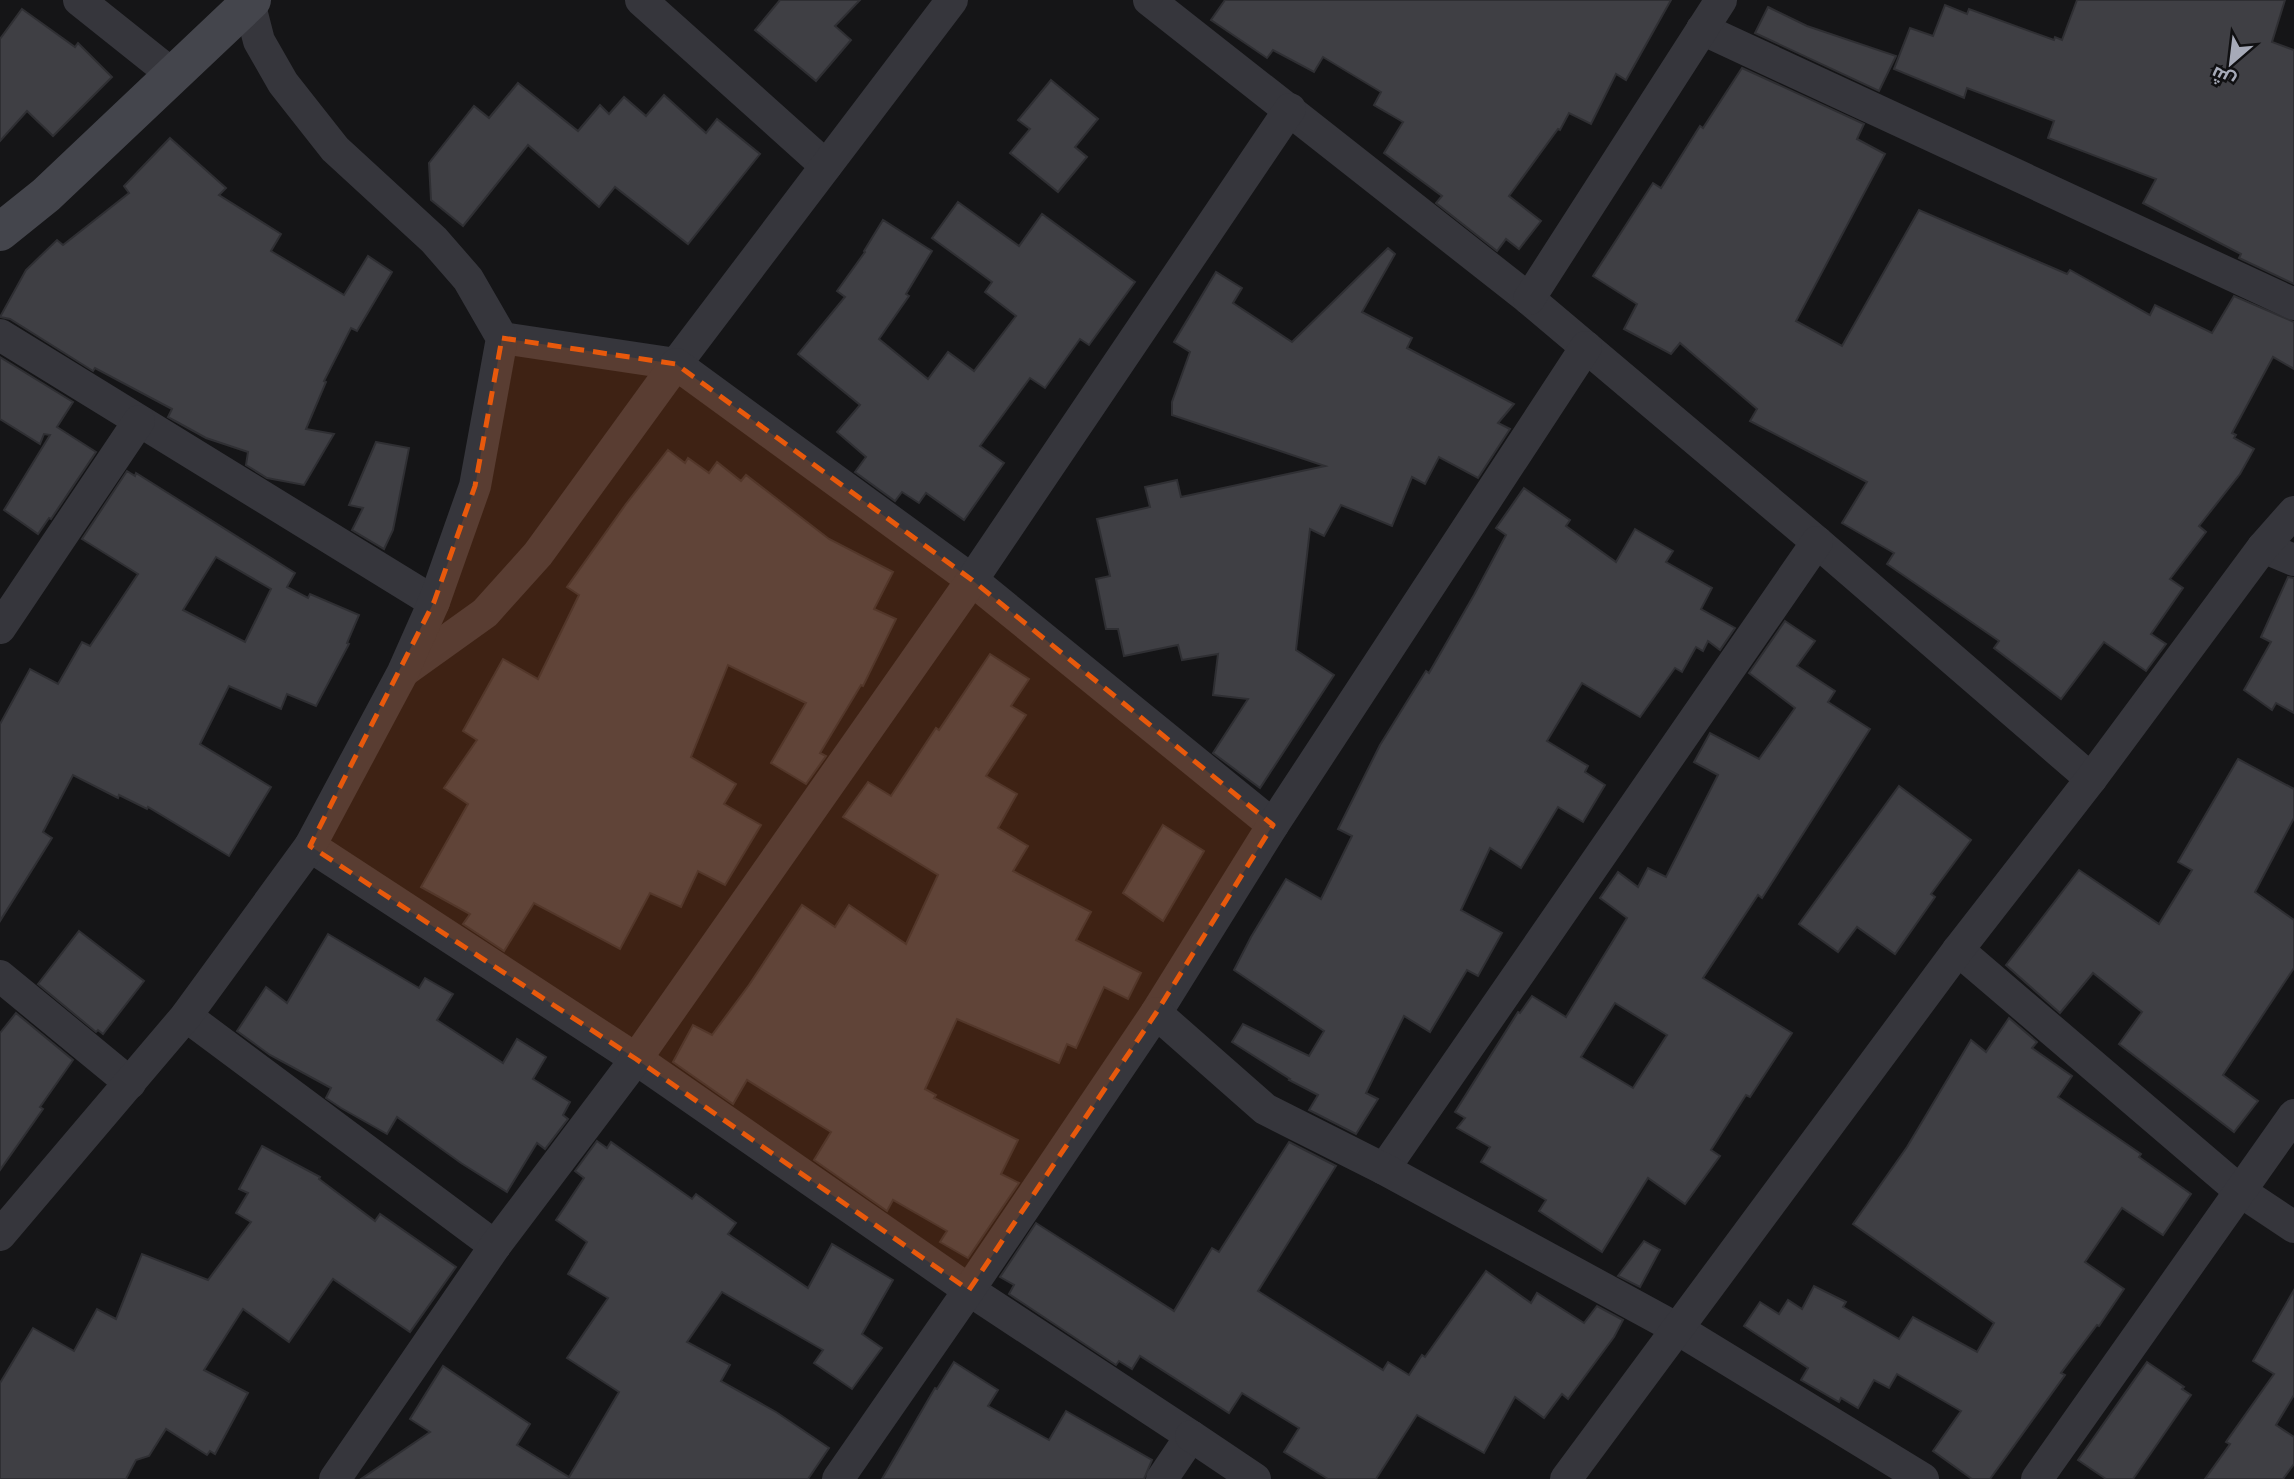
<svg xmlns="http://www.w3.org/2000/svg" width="2294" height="1479" viewBox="0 0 2294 1479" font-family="'IBM Plex Sans',Cairo,sans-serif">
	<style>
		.building { fill: #3f3f44; stroke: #2f2f33; stroke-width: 2; fill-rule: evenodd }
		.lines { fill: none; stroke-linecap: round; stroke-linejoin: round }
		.street { stroke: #36363c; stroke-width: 32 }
		.secondary { stroke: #44454c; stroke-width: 38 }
		.marked { fill: #e8590c; fill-opacity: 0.2; stroke: #e8590c; stroke-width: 5; stroke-dasharray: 14 9; stroke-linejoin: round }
	</style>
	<rect width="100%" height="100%" fill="#151517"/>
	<g class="building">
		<path d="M780,0H860L835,26L851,40L816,81L755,30Z"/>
		<path d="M1225,0H1671L1626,80L1616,74L1591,124L1569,113L1560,130L1558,129L1509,196L1541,221L1519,249L1506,239L1497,251L1436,203L1442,196L1384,153L1403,122L1374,105L1381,92L1323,57L1314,72L1273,50L1267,58L1211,20Z"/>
		<path d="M2077,0H2285L2272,42L2294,50V284L2239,258L2241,254L2143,203L2156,179L2048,138L2054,121L1967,88L1964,98L1894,69L1910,28L1933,36L1945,5L1967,14L1969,9L2054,40L2055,37L2062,40Z"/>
		<path d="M1768,7L1807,26L1896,56L1879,91L1755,33Z"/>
		<path d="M22,9L75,47L78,43L112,77L53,136L27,111L0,141V39Z"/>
		<path d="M1742,68L1864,124L1857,139L1885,154L1796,321L1842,346L1919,210L2067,274L2070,270L2150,315L2155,305L2212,333L2234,296L2294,322V369L2273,357L2232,433L2236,435L2234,438L2254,449L2240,474L2199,526L2206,532L2170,579L2183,588L2151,634L2166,644L2146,671L2104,642L2061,699L1994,648L1999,641L1887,564L1894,553L1842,523L1867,482L1750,421L1757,409L1680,343L1671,354L1624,329L1637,304L1593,276L1653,183L1661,188L1700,126L1703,128Z"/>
		<path d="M1051,80L1098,119L1075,147L1087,157L1058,192L1010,153L1030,129L1018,120Z"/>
		<path d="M518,83L578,131L600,105L609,114L624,97L646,116L664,95L706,133L717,119L760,154L688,244L615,187L599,207L528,145L463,226L431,200L429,163L474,106L489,118Z"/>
		<path d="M170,138L226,188L219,195L281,234L271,251L344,295L368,256L392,272L357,331L351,328L324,381L326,382L306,429L334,434L304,485L267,478L246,465L248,452L206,438L177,422L168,417L172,409L95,368L93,371L10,319L0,317L26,270L57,240L63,245L129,193L124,186Z"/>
		<path d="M958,202L1019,246L1042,214L1135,282L1089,345L1080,339L1045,388L1030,378L980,446L1004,463L964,520L926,493L919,503L902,492L895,501L855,472L866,457L837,432L860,405L798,354L845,297L837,291L865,252L864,251L883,220L932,251L906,294L909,296L879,339L928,379L948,352L974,371L1016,316L985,292L992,282L932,238Z"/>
		<path d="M1388,248L1395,254L1362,312L1412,338L1407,348L1514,404L1498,423L1510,429L1478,478L1439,457L1425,484L1412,477L1392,526L1341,505L1324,536L1310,529L1296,650L1334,675L1260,788L1213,753L1248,699L1213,695L1218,654L1182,660L1178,645L1124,656L1118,629H1106L1096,579L1110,576L1097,519L1150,507L1145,487L1177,480L1181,497L1325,466L1172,415V402L1190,352L1174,342L1216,272L1242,288L1233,303L1292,342Z"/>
		<path d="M0,357L73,402L57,427L96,452L51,519L49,518L38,534L4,510L50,435L44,434L40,444L0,419Z"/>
		<path d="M376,442L409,448L393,530L384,549L352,530L363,508L349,505Z"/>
		<path d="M668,450L685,463L688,458L709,473L717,462L741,481L746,475L829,539L893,572L874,609L896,619L863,686L861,685L820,753L826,756L806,784L771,763L806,703L728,665L691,757L736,784L724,804L761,825L725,885L698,871L681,907L650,893L620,949L534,903L504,951L463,924L470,914L421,887L468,804L444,788L477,740L463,731L503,659L538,679L579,595L567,587L626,504Z"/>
		<path d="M127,471L135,476L136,473L295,573L287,587L308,598L310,594L359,615L347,643L349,644L316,706L287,694L281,709L229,686L200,744L271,787L229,856L148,807L147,809L119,795L118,798L73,775L43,832L52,838L0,921V724L30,669L58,684L82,642L90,646L138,574L82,539ZM216,557L271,589L245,642L183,610Z"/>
		<path d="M1524,488L1570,520L1566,526L1616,562L1635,529L1673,551L1666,562L1712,588L1701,609L1735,628L1720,650L1708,641L1703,651L1696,647L1682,672L1675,668L1640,717L1582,683L1547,741L1588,766L1585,772L1605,785L1583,822L1558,807L1521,868L1490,848L1461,910L1502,933L1478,976L1467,970L1430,1032L1404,1016L1366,1093L1378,1099L1356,1134L1309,1110L1318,1095L1289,1080L1290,1079L1232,1042L1243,1024L1309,1056L1324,1031L1234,970L1251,937L1286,879L1321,899L1352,836L1338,829L1380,745L1426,671L1429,673L1474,595L1506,535L1496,528Z"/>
		<path d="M2288,577L2294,578V713L2276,703L2272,710L2244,690L2271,642L2261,637Z"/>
		<path d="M1785,621L1815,641L1797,666L1835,691L1828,702L1870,729L1762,898L1758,895L1703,978L1792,1033L1750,1097L1746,1095L1711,1150L1720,1156L1685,1204L1648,1178L1602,1252L1539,1211L1546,1200L1481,1162L1490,1147L1457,1128L1465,1118L1455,1112L1518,1012L1520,1013L1532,996L1566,1017L1627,918L1600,898L1618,872L1638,887L1648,868L1666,877L1718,775L1694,762L1710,733L1759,759L1795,708L1749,673ZM1615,1003L1667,1035L1633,1088L1581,1057Z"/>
		<path d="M990,654L1029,679L1011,706L1026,715L986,776L1017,794L998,828L1028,846L1013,871L1091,912L1076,940L1141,973L1128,999L1104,987L1076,1048L1067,1044L1059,1063L957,1019L925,1089L936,1095L934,1098L1018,1140L1001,1174L1019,1183L968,1258L940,1242L947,1231L893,1200L887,1211L814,1160L831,1132L747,1080L733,1104L673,1062L693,1025L712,1035L749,985L802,905L835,927L849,905L906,944L938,875L843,817L868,782L891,796L936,728L939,730Z"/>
		<path d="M2238,759L2294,789V818L2255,892L2294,920V968L2223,1075L2258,1101L2234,1132L2119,1044L2142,1012L2093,973L2060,1013L2006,965L2079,870L2159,924L2192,870L2178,862Z"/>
		<path d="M1899,786L1971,840L1931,894L1935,897L1895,954L1857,927L1838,952L1799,924Z"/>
		<path d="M1163,825L1204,851L1163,921L1123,893Z"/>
		<path d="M79,931L144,981L103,1034L98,1030L96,1032L38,984Z"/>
		<path d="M328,934L419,988L425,978L453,994L437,1020L503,1063L517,1039L546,1057L533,1079L570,1102L563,1115L568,1119L545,1149L537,1143L507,1192L461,1163L397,1117L387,1134L341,1108L326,1098L331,1088L270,1055L237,1031L266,987L287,1003Z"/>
		<path d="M16,1013L73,1060L40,1107L43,1109L0,1170V1033Z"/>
		<path d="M2009,1018L2037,1042L2032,1048L2072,1076L2058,1097L2141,1154L2139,1157L2191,1194L2163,1235L2122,1208L2085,1262L2124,1289L2099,1326L2097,1325L2061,1373L2065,1375L1990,1479H1972L1933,1451L1961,1411L1897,1374L1889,1388L1874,1380L1858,1408L1841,1398L1839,1402L1801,1380L1808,1368L1744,1326L1760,1302L1779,1314L1788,1300L1802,1309L1814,1286L1846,1302L1843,1307L1899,1339L1913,1317L1977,1352L1994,1323L1853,1224L1907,1147L1971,1040L1986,1052Z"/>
		<path d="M597,1141L607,1148L611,1142L692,1199L696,1194L736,1223L728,1234L808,1288L832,1244L893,1280L862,1334L882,1348L852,1389L814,1363L823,1350L722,1292L687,1342L730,1365L721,1381L776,1412L829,1448L808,1479H361L430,1432L410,1419L443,1366L530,1424L517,1445L569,1477L619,1392L567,1358L608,1298L568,1274L587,1242L556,1220L584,1178L575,1171Z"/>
		<path d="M1289,1142L1336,1166L1258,1291L1383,1370L1388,1362L1409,1375L1422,1355L1425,1357L1486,1271L1531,1303L1537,1293L1584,1323L1597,1306L1623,1320L1614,1337L1568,1399L1562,1394L1544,1418L1515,1397L1484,1453L1417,1415L1376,1479H1328L1284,1452L1299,1428L1242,1393L1229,1413L1140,1356L1132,1369L1119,1361L1116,1365L1009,1294L1014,1285L1000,1277L1036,1223L1174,1311L1212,1248L1219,1252Z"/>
		<path d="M262,1146L320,1177L319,1179L375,1221L380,1214L456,1267L410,1332L333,1279L289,1342L243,1309L204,1370L248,1393L215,1454L210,1451L207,1455L166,1429L149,1456L136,1460L126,1479H0V1383L33,1328L74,1351L97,1309L116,1319L142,1254L208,1280L251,1222L236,1213L248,1193L239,1189Z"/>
		<path d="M1644,1241L1660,1250L1640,1287L1618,1276Z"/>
		<path d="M2294,1290V1395L2276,1425L2294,1437V1464L2283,1479H2205L2230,1444L2226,1442L2274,1374L2253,1361Z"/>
		<path d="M954,1362L998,1390L988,1406L1049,1440L1066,1411L1152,1460L1144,1479H882L935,1388L937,1389Z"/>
		<path d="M2147,1362L2184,1387L2182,1389L2191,1395L2133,1479H2106L2078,1460Z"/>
	</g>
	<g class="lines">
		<g class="street">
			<path d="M79,0L173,75"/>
			<path d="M641,0L826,166"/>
			<path d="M1149,0L1529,299L1817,542L2091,779"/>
			<path d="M1702,29L2294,304"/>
			<path d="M1529,299L1721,0"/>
			<path d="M0,335L434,602"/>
			<path d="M502,338L676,364L952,0"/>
			<path d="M2263,547L2294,560"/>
			<path d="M0,628L139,421"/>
			<path d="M404,671L485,613L538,554L676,364L972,580L1273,825"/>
			<path d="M310,846L636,1059L969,1290L1191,1436L1162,1479"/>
			<path d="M1958,950L2240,1191L2294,1227"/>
			<path d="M0,976L130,1083"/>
			<path d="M1156,1013L1273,825L1586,347"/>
			<path d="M186,1016L495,1246"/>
			<path d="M1384,1169L1817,542"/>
			<path d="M0,1235L186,1016L310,846L403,672L434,602L475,486L502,338L468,279L434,240L335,149L283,83L259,41L249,2"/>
			<path d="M1191,1436L1255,1479"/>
			<path d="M335,1479L495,1246L636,1059L972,580L1290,109"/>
			<path d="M838,1479L969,1290L1156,1013L1265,1109L1384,1169L1676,1328L1923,1479"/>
			<path d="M1566,1479L1958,950L2091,779L2263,547L2294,512"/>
			<path d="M2037,1479L2294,1115"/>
		</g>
		<path class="secondary" d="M0,232L46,195L252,0"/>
	</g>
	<path class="marked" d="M502,338L676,364L972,580L1273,825L1156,1013L969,1290L636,1059L310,846L434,602L475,486Z"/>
	<g transform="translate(2231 63) rotate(208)" stroke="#101012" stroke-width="5" paint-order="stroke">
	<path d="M0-5L12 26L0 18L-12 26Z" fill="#a6aab8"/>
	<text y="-10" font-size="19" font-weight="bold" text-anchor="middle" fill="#a6aab8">ش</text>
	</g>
</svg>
